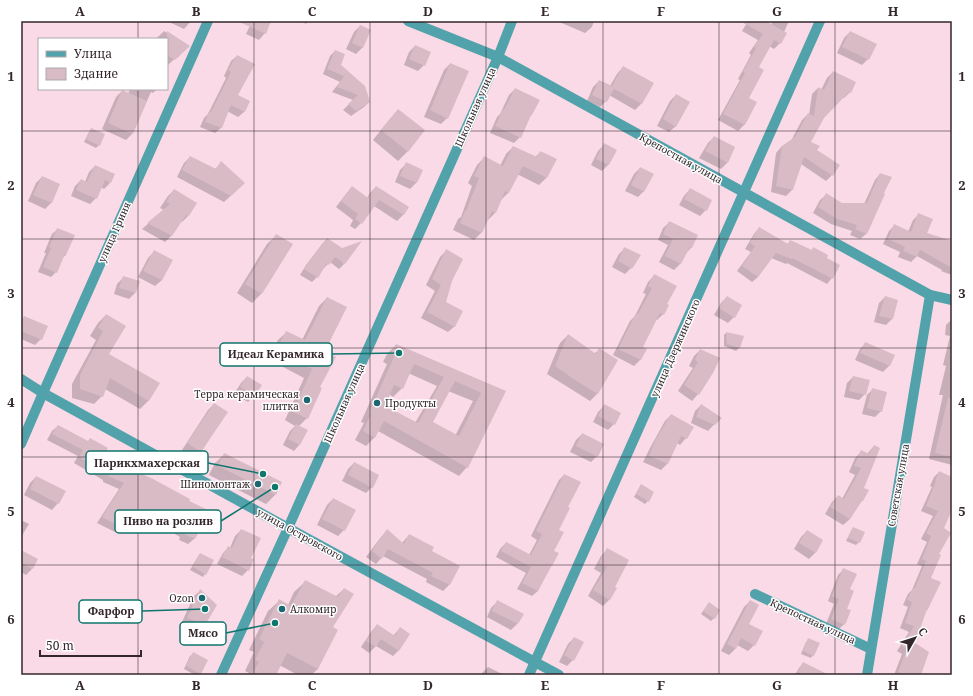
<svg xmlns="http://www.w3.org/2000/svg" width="973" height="696" viewBox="0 0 973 696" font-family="'Noto Serif',serif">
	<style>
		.shadow { fill: #0003; fill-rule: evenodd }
		.building { fill: #d9bbc6; fill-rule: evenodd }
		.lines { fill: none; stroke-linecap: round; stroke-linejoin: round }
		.minor { stroke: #52a2ab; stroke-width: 10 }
		.grid { fill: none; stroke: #33272c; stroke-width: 1; stroke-opacity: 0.55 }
		.poi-dot { fill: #1b6770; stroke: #fff; stroke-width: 1.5 }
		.labels { text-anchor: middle; stroke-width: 3; stroke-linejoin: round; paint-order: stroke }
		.street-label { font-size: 10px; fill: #33272c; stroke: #fff }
		.poi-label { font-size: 10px; fill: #33272c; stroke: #fff; text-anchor: end }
		.leader { fill: none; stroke: #0f766e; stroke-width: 1.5 }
		.callout-dot { fill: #0f766e; stroke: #fff; stroke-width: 1.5 }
		.callout { fill: #fff; stroke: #0f766e; stroke-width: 1.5 }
		.callout-label { font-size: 11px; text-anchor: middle; font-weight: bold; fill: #33272c }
		.neatline { fill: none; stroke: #33272c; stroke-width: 1.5 }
		.grid-label { font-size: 13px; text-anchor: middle; font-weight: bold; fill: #33272c }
	</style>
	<rect width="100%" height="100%" fill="#f9dae6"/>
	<g class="shadow">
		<path d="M167,21H191L184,29Z"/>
		<path d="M252,21H270L265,33L259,40L246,34Z"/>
		<path d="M301,21H308L306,24Z"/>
		<path d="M557,21H594L592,27L585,33Z"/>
		<path d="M748,21H764L771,25L773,21H789L784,32L780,43L774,49L769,46L758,67L747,98L756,103L744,125L738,131L718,120L740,80L738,79L751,55L749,53L758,40L742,31Z"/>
		<path d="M360,26L363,47L356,54L346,49L354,32Z"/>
		<path d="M164,31L188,46L168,65L167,68V39H156Z"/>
		<path d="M850,32L868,59L862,65L837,53L844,38Z"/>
		<path d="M415,46L424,65L418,71L404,65L409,52Z"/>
		<path d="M335,51L340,65L369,102L364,107L351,116L343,110L353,100L332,92L340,82L323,74L330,56Z"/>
		<path d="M237,56V96L249,102L244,112L238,117L227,111L221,128L215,133L200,127L204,118L208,114L226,78L224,76L231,61Z"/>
		<path d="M450,64L447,118L441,124L424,117L444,70Z"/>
		<path d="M623,67L652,84L641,104L635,110L609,95L606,101L600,107L587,101L593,87L599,81L610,86L617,74Z"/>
		<path d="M833,72L850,92L844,98L842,97L823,117L809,143L815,150L838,166L832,175L826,181L801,164L792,190L786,196L771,192L776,153L782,146L791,141L802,120L808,114L809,115L812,94L818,88L821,90L827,78Z"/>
		<path d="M130,89H157L153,93L151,92L132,134L126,140L102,129L116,97L122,91L128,94Z"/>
		<path d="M515,89L531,115L520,137L514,143L490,133L497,117L500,114L509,95Z"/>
		<path d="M676,95V126L669,132L657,126L670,101Z"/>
		<path d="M398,110L408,151L398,161L373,140L389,120Z"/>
		<path d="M91,129L99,145L96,148L84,142L89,132Z"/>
		<path d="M714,137L734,148L727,163L721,169L699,158L708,143Z"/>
		<path d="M604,145L608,165L602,171L591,165L598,151Z"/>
		<path d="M513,147L535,157L541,152L555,159L546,178L539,185L517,174L508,193L501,200L495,213L488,220H487L481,233L474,240L453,230L458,219L461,217L472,186L468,183L477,165L484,158L500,166L506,154Z"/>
		<path d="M190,157L215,169L221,163L238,189L224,202L177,177L184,163Z"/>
		<path d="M406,164L421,170L416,183L410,189L395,182L400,170Z"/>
		<path d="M95,166L110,183L104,189L101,187L96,198L90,204L71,196L75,186L81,180L85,182L89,172Z"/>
		<path d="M640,168L644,191L638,197L625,191L634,174Z"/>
		<path d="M880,174L883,194L866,234L860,239L850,235L852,231L831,224L813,213L820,200L826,195L842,204H864L875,180Z"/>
		<path d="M42,177L59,185L51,203L45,209L28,201L36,183Z"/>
		<path d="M352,187L367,198L370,193L376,187L408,207L403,215L397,221L374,206L361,223L355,229L350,226L353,220L336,207L346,194Z"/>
		<path d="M690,189L706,210L700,216L679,205L684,196Z"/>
		<path d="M174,190L188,216L182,222L181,221L171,236L165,242L142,229L164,210L160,208L168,196Z"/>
		<path d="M919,214L926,233L952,243V275L941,271L942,270L917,256L911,262L898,257L900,252L883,244L889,231L894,226L908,232L913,220Z"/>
		<path d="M670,222L697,235L691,248L686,253L680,264L674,270L659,262L668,245L658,240L663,228Z"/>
		<path d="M759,228L787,244L790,242L811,251L813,249L825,258L832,278L827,284L787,263L786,264L771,258L758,277L752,282L737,271L751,252L745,249L754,234Z"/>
		<path d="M58,229L66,255L62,258L56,272L51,277L38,272L46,253H44L52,234Z"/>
		<path d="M277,235L292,244L261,294L252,303L237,293L267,244Z"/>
		<path d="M327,239L344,264L339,269L330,262L323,269H322L317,277L312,282L300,275L306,265L310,260L322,244Z"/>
		<path d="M625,248L631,268L625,274L612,267L619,254Z"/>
		<path d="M446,251L451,280L444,303L455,326L448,332L421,318L435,291L426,285L440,257Z"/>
		<path d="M154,252L171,261L162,280L155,286L138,277L148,258Z"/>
		<path d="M654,276L666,305L663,314L657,320L655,319L641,347L645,349L640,360L634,366L613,355L630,321L635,316L646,294L643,293L648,282Z"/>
		<path d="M123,278L135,293L129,299L114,294L117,284Z"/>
		<path d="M727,297L734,317L728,323L714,315L721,303Z"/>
		<path d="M885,297L892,319L886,325L874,322L879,303Z"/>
		<path d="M327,298L324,351L319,388H321L307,418L299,426L300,444L294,451L283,445L290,431L295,426L285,420L304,378L268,359L278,340L287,332L302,340L319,306Z"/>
		<path d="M106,315L107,355L149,400L140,409L105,389L102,396L94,404L72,398V384L96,340L90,336L98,323Z"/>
		<path d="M24,317L41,339L35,345L21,339V320Z"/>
		<path d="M952,319V465L929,459L943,395H939L946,366L943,365L950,336L945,335L946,325Z"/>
		<path d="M726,333L742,337L739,348L736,351L724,346V335Z"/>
		<path d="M568,335L594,354L600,349L597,394L590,401L547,374L560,343Z"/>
		<path d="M866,343L893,356L889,366L883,372L855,360L860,349Z"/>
		<path d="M396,345L505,392L467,467L459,476L378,431L374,438L366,446L355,440L364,423L361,422L387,364L383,362L387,354ZM408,373L437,386L415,423L384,406L389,394L393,397L402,388ZM448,391L473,401L455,436L431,422Z"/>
		<path d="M700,350L698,394L692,401L678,391L693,368L689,366L694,356Z"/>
		<path d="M247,377L260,386L254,396L248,402L234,394L241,383Z"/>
		<path d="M853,377L865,394L859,400L844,397L847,383Z"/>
		<path d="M873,389L881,411L875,417L862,414L867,395Z"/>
		<path d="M214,404L226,412L201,452L194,458L182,450L208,410Z"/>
		<path d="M701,405L720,418L708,431L691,423L695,411Z"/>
		<path d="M604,406L614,424L608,430L593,422L598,412Z"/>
		<path d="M671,415L686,438L680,445L677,443L667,464L661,470L643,462L650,448L665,421Z"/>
		<path d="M58,426L105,452L123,467L208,511L194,539L188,544L179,540L180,537L154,522L151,527L145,533L125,521L122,527L117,533L97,523L119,489L103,482V480L74,463L78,456L47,440L52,431Z"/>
		<path d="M582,434L597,456L591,462L570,452L576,440Z"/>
		<path d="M874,446L858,505L850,519L843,525L825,514L832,502L838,496L842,499L855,475L849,472L855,458L861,452L867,454Z"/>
		<path d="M225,454L281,483L275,495L266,504L209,475L215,463Z"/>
		<path d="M354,463L372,487L366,493L342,481L348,469Z"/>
		<path d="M939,472L952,478V507L943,529L938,555L930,579L928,609L925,612L913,644L920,675H894L902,654L897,651L909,632L900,628L908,607L903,605L908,594L912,590L922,566L917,564L927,542L921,539L933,516L921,511L932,487L930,486L934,477Z"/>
		<path d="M564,475L567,508L558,530L552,551L538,591L532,596L517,589L526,573L496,557L500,549L506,543L529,555L537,540L531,536L559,480Z"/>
		<path d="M36,477L58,503L52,510L24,495L30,483Z"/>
		<path d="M641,485L648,501L645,504L634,497L639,488Z"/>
		<path d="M333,499L344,530L338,536L317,525L327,505Z"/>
		<path d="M21,520L29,524L21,537Z"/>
		<path d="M853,528L859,542L856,545L846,541L851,531Z"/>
		<path d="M241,530L250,558L248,570L242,576L217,564L223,553L229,547L230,548L235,536Z"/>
		<path d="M387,531L402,543L409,535L431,552L458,566L449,585L443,591L426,582L427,579L383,556L376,564L366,557L381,537Z"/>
		<path d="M807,531L822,541L815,553L809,559L794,549L801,537Z"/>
		<path d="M607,550L614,587L609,600L603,606L588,596L601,573L594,569L601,556Z"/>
		<path d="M21,552L32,569L26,575L21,572Z"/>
		<path d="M198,557L205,574L203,577L190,570Z"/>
		<path d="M843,570L849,590L844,624L839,629L826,624L834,604L828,601L838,575Z"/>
		<path d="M305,582L335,597L344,589L318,669L311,675H298L279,665L274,675H248L249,673L245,671L254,652L249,650L268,611L279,601L288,605L294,592Z"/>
		<path d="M200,591L204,625L198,631L181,624L194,596Z"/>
		<path d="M750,601L748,624L754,645L748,651L737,645L735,649L729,655L721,651L744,607Z"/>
		<path d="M497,602L522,614L517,624L511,630L487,617L491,608Z"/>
		<path d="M709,603L714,618L711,621L701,614Z"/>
		<path d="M377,625L393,636L400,628L399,650L393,656L376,646L369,653L361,647L371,632Z"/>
		<path d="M574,638L573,660L567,666L559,662L568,644Z"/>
		<path d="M809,640L813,655L811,658L801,654L806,642Z"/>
		<path d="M193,654L207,661L199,675H195L184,669L190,656Z"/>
		<path d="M803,663L824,675H795L799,668Z"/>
		<path d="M488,667L504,675H480Z"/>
	</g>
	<g class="building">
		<path d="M237,21H271L266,34Z"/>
		<path d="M740,21H766L787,33L781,44L774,40L759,67L764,70L749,98L757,102L745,125L723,114L745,73L743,72L756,48L754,47L763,34Z"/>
		<path d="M360,25L371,30L363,48L352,43Z"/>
		<path d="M167,31L190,46L175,60L167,55Z"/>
		<path d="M850,31L877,44L869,60L842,47Z"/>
		<path d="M415,45L431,52L425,66L409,59Z"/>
		<path d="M335,50L345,54L341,65L365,86L370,102L356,111L348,104L358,95L337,87L344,76L327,69Z"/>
		<path d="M237,55L255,64L238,95L250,101L245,112L231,105L222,128L205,122L209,111L211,112L231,72L228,70Z"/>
		<path d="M450,63L469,71L448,119L430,110Z"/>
		<path d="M623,66L654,83L642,104L614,89L607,102L592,95L599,80L612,86Z"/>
		<path d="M833,71L856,82L851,93L849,92L824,118L811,142L820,146L817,150L840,165L833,176L804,157L793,190L776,186L782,146L795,137L808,113L814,116L818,87L824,90Z"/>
		<path d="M515,88L540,100L532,115H531L521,138L495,126L503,109L504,110Z"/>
		<path d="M122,90L147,101L133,134L108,123Z"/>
		<path d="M676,94L690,102L676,127L663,119Z"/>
		<path d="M398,109L425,130L408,152L381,130Z"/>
		<path d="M91,128L105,134L100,146L86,139Z"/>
		<path d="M714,136L735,147L728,163L705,151Z"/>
		<path d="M604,143L617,150L609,165L596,159Z"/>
		<path d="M513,146L537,157L540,151L557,159L547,178L523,166L509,193L505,191L496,213L492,211L482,233L460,223L465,211H466L479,178L474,176L484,156L503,166Z"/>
		<path d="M190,156L216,169L221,161L245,183L231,196L182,170Z"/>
		<path d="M406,162L423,170L417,183L400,176Z"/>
		<path d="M95,165L115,174L111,183L105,180L97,199L76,190L81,179L87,182Z"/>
		<path d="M640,167L654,174L644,192L631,185Z"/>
		<path d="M880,173L892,177L884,193L885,194L867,234L855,229L857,225L837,219L818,207L826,193L842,203H867Z"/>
		<path d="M42,176L60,184L52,203L33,195Z"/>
		<path d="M352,186L368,198L376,186L409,207L404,215L379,200L362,224L355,219L358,214L341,201Z"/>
		<path d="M690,188L712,200L707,211L684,199Z"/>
		<path d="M174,189L197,203L189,216L186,215L172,236L147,223L170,204L166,202Z"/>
		<path d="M918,213L933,219L927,233L952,241V268L920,250L917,257L903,251L905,247L888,239L894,224L911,232Z"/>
		<path d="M669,221L698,235L692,248L690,247L681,264L665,256L673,239L663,234Z"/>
		<path d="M759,227L788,244L790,240L812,250L813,247L828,255L827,258L840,265L833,279L792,258V259L776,253L758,277L742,266L755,246L750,243Z"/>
		<path d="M57,228L75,235L66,255L65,254L57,273L43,267L51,248L49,247Z"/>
		<path d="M276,234L293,244L262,294L245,284Z"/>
		<path d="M327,238L342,248L362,241L345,264L335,257L329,265L327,263L318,278L304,269L311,258H312Z"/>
		<path d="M624,247L641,255L632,269L618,261Z"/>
		<path d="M446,249L463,259L452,281L446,302L463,311L455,327L427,312L441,285L432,279Z"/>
		<path d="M154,250L173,260L162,280L143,271Z"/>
		<path d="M654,274L677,286L667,304L669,305L664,315L660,313L643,347L647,349L641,360L618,349L636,313L638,314L652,288L648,286Z"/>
		<path d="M123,276L140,281L136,293L119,288Z"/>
		<path d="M727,296L742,305L735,318L719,308Z"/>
		<path d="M885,296L898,300L893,319L879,316Z"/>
		<path d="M327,297L347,307L325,351L336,357L320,387L322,388L308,419L293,412L312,369L276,350L286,331L305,340Z"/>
		<path d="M106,314L126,326L109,354L160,383L149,401L110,378L103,397L80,389V375L103,331L98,328Z"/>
		<path d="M24,316L48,326L42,340L21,331V323Z"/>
		<path d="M726,332L744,336L740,348L727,344Z"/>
		<path d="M568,334L596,354L599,348L618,360L598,394L575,380L555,366Z"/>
		<path d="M865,342L895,355L890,366L860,353Z"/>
		<path d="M396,344L506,391L468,468L384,421L375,438L363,431L371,414L369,413L395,355L391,354ZM414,364L444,377L418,423L385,406L394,385L403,389ZM455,381L481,393L459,436L433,422Z"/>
		<path d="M700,349L720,358L713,373L699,395L684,385L698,362L695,360Z"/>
		<path d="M247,376L262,385L255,396L240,387Z"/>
		<path d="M853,376L870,380L866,395L849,391Z"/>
		<path d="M872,388L887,392L882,412L867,408Z"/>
		<path d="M948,398H952V457L935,453Z"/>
		<path d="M214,403L228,412L201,452L187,443Z"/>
		<path d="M604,404L621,413L615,425L598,416Z"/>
		<path d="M701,404L722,418L715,425L696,417Z"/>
		<path d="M671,414L694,427L687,439L681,436L668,464L649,456L655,441Z"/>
		<path d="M296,424L308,430L300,445L288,439Z"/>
		<path d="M58,425L88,441L90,438L108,448L106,451L127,460L124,466L153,479L190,499L189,501L210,511L195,539L184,534L185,531L159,516L152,528L130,515L123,528L102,517L124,483L108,476V474L79,457L83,450L52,434Z"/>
		<path d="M582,433L604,444L598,457L576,446Z"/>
		<path d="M874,445L880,448L864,488L869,490L863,501H862L850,519L830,507L838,495L844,499L861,468L854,466L861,450L869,454Z"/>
		<path d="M224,453L282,482L276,495L218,466Z"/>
		<path d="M354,462L379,475L373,488L348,475Z"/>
		<path d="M939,471L952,477V510L944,528L951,533L939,554L941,555L931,578L941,582L928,609H927L915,643L929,652L921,675H907L898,672L907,649L902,646L914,626L905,623L912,602L907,600L913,588H915L926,561L922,559L931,536L926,533L938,511L926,506L936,481H935Z"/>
		<path d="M564,474L581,482L568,507L570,508L559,530L564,532L554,551L559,553L552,566V565L538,591L522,583L531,567L501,551L506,542L531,555L542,534L536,531Z"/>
		<path d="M36,476L66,491L59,504L30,489Z"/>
		<path d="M641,484L654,492L649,502L636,494Z"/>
		<path d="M333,498L356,510L345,531L322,519Z"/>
		<path d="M853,527L865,532L860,543L848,538Z"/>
		<path d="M241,529L261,538L251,558L254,559L249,571L222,557L228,546L232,548Z"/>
		<path d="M387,529L404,544L409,534L434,547L432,551L460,566L450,585L431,576L433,573L388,549L382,559L372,551Z"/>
		<path d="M807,530L823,540L816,553L799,543Z"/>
		<path d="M607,548L629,560L615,587L617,588L610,600L593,590L607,567L599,563Z"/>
		<path d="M21,550L38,559L33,569L21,563Z"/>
		<path d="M200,553L214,560L206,575L192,566Z"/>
		<path d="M843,568L857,574L850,589L854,591L847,609L851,610L845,625L831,619L839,599L832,596Z"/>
		<path d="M305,580L338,597L344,588L354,594L333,627L338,630L318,669L287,653L276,675H251L259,662L255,660L264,642L259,639L279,599L291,606Z"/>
		<path d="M200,589L217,605L205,625L187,618Z"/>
		<path d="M497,600L524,614L518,624L492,611Z"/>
		<path d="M750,600L759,605L749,624L763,631L755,646L741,638L736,649L727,644Z"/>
		<path d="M709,602L720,610L715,619L703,611Z"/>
		<path d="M377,624L395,636L400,627L410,634L399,651L381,639L376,647L366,641Z"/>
		<path d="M574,637L584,642L574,661L564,655Z"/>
		<path d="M808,638L820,643L814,656L803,651Z"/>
		<path d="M193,652L208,660L201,674L186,666Z"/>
		<path d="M803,662L829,675H804L798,672Z"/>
	</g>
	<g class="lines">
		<g class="minor">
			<path d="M408,21L498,57L930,295L952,300"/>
			<path d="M21,379L43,393L288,528L559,675"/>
			<path d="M21,444L43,393L208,21"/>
			<path d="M755,594L871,649"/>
			<path d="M221,675L288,528L498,57L512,21"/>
			<path d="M529,675L820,21"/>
			<path d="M867,675L930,295"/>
		</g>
	</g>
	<path class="grid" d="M138,21V39M254,21V675M370,21V675M486,21V675M603,21V675M719,21V675M835,21V675M138,89V675M21,131H952M21,239H952M21,348H952M21,457H952M21,565H952"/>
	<g class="poi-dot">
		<circle cx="307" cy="400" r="4"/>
		<circle cx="377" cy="403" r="4"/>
		<circle cx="258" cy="484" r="4"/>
		<circle cx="202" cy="598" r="4"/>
		<circle cx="282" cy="609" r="4"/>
	</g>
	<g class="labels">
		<g class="street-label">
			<text transform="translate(475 107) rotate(-66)" y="4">Школьная улица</text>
			<text transform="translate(681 158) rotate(29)" y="4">Крепостная улица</text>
			<text transform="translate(114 232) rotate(-66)" y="4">улица Гриня</text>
			<text transform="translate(675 348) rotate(-66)" y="4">улица Дзержинского</text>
			<text transform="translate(344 403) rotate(-66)" y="4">Школьная улица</text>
			<text transform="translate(898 485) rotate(-80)" y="4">Советская улица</text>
			<text transform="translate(300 534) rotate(29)" y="4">улица Островского</text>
			<text transform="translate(813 621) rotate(25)" y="4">Крепостная улица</text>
		</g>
		<g class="poi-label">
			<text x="299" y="398">Терра керамическая<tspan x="299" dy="12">плитка</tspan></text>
			<text x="385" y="407" text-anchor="start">Продукты</text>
			<text x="250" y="488">Шиномонтаж</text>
			<text x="194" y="602">Ozon</text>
			<text x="290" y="613" text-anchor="start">Алкомир</text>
		</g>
	</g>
	<path class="leader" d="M399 353L332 354M263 474L208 463M275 487L221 521M205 609L142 611M275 623L226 633"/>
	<g class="callout-dot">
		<circle cx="399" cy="353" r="4"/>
		<circle cx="263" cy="474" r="4"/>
		<circle cx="275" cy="487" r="4"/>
		<circle cx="205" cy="609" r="4"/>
		<circle cx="275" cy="623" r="4"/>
	</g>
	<g class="callout">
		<rect x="220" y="343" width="112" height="23" rx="4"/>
		<rect x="86" y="451" width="122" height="23" rx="4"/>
		<rect x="115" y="510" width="106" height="23" rx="4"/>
		<rect x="79" y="600" width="63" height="23" rx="4"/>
		<rect x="180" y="622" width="46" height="23" rx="4"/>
	</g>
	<g class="callout-label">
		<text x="276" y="358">Идеал Керамика</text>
		<text x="147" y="467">Парикхмахерская</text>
		<text x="168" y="525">Пиво на розлив</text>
		<text x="111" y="615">Фарфор</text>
		<text x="203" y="637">Мясо</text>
	</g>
	<rect width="973" height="696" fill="none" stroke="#ffffff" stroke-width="44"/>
	<rect x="38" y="38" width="130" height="52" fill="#ffffff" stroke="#ada9ab"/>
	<rect x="46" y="51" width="20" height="6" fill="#52a2ab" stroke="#ada9ab"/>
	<text x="74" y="58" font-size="12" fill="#33272c">Улица</text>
	<rect x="46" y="68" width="20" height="12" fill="#d9bbc6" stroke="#ada9ab"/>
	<text x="74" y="78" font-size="12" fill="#33272c">Здание</text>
	<g transform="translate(915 638) rotate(51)" stroke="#ffffff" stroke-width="3" paint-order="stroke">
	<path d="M0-3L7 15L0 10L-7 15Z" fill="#33272c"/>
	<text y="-6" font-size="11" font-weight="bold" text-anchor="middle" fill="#33272c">С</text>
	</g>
	<path d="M40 650v6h101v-6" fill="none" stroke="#33272c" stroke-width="2"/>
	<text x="46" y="650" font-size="12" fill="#33272c" stroke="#ffffff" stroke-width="3" paint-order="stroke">50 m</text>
	<rect x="22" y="22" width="929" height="652" class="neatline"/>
	<g class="grid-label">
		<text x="80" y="16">A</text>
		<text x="196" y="16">B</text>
		<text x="312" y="16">C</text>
		<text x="428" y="16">D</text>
		<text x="545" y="16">E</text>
		<text x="661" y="16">F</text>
		<text x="777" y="16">G</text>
		<text x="893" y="16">H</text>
		<text x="11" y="81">1</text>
		<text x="962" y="81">1</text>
		<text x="11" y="190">2</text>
		<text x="962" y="190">2</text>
		<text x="11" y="298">3</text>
		<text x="962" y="298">3</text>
		<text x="11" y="407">4</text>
		<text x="962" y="407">4</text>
		<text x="11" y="516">5</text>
		<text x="962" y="516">5</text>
		<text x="11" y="624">6</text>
		<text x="962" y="624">6</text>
		<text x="80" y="690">A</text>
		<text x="196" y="690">B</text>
		<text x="312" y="690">C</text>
		<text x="428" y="690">D</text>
		<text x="545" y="690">E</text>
		<text x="661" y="690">F</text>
		<text x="777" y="690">G</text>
		<text x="893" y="690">H</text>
	</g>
</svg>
